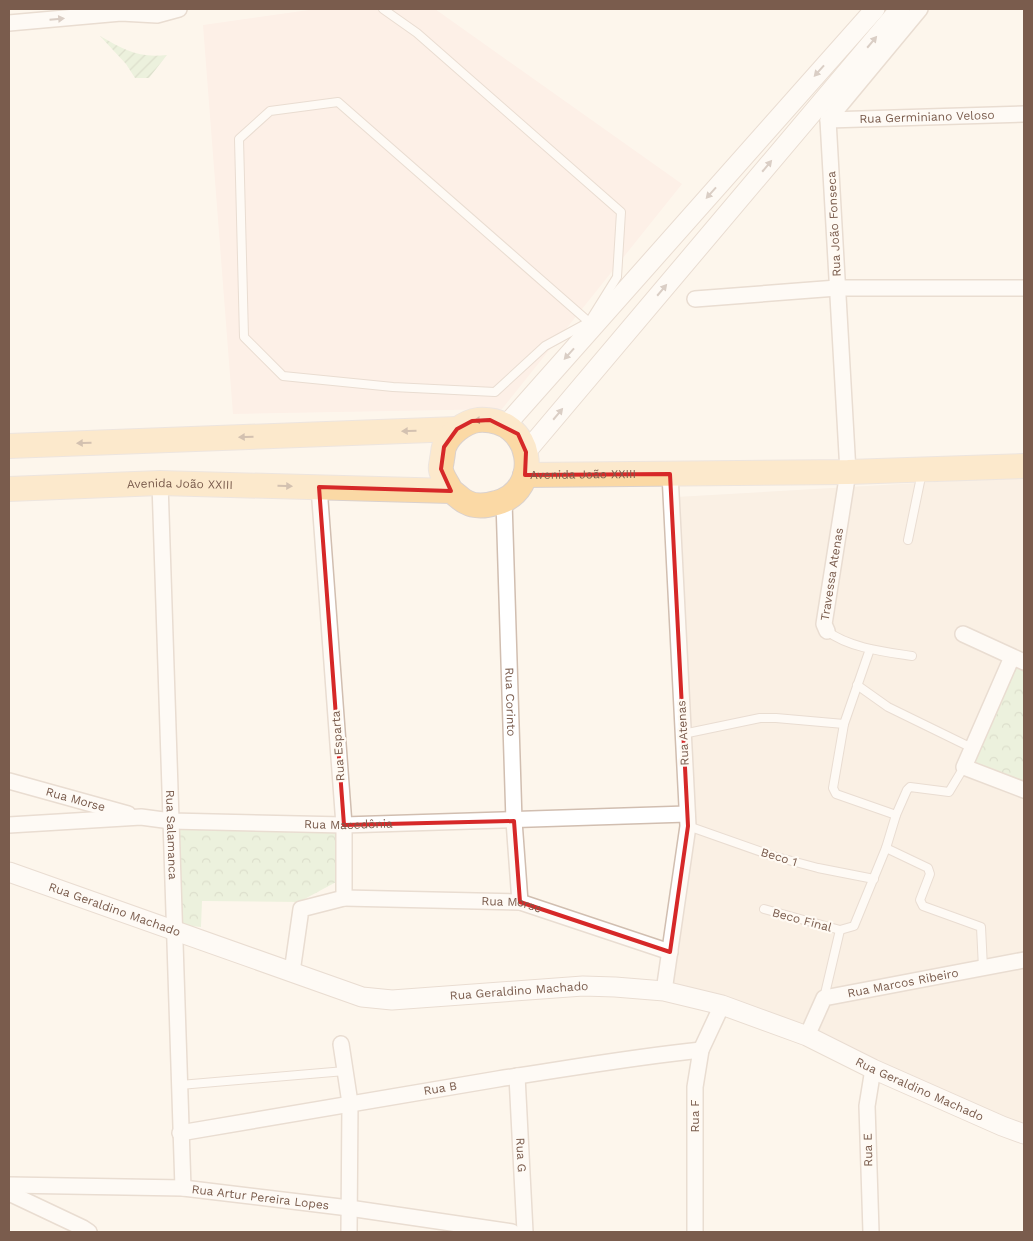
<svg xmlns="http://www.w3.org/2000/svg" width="1033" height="1241" viewBox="0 0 1033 1241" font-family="'Work Sans',sans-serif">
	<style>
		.residential { fill: #f5e8da }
		.commercial { fill: #fde8e0 }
		.forest { fill: url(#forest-crowns) }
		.garden { fill: url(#garden-furrows) }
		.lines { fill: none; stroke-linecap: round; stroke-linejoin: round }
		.service-casing { stroke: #d1beb0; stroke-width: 10 }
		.minor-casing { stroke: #d1beb0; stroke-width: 18 }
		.tertiary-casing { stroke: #d1beb0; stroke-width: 21 }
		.primary-casing { stroke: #dad1cd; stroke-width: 26 }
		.service { stroke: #fff; stroke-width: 8 }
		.minor { stroke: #fff; stroke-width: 15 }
		.tertiary { stroke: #fff; stroke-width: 19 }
		.primary { stroke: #fbd9a5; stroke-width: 24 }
		.oneway { fill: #af9d94 }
		.oneway2 { fill: #a18267 }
		.marked { fill: none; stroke: #d62828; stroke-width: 4; stroke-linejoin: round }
		.labels { text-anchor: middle; stroke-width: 4.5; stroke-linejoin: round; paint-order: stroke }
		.street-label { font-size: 12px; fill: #7a5c4d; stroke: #fffaf3 }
	</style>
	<defs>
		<pattern id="forest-crowns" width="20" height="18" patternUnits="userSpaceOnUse" patternTransform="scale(1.25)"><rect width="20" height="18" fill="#d8ecc9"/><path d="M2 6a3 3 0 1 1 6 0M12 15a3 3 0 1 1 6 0" fill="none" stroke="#b4c2a5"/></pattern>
		<pattern id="garden-furrows" width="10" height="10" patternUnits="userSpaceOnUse" patternTransform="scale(1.25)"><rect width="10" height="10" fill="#d8ecc9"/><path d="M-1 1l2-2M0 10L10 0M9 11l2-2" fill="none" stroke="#b4c2a5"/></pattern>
	</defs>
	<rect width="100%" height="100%" fill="#fdf6ec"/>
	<path class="residential" d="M1024,477V1128L829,1043L665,993L683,877L676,497Z"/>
	<path class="commercial" d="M316,9H435L682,184L502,409L233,414L203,25Z"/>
	<g class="forest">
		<path d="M1012,657L1024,663V790L964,767Z"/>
		<path d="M174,827L339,829L338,881L299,902L202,901L201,927L179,925Z"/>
	</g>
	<path class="garden" d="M100,36C125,50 137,58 167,55L149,78H135L126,64Z"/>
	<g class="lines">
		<defs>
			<g id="service">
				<path d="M383,9L417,33L621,212L617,277L589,322L545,346L495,392L393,387L283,376L244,337L239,139L270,111L338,102L589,322"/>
				<path d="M908,540L922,472"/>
				<path d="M827,631C849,648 886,652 912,656"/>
				<path d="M870,649L844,724L833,788L836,794L896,815"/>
				<path d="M857,685L888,707L972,748"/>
				<path d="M683,734L760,718H776L844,724"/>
				<path d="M688,826L773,856L818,868L874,879"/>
				<path d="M886,848L928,868L930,874L920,900L923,906L981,927L983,968"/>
				<path d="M764,909L840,930L854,926L886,848L896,815L907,790L910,787L949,792L964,767"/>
				<path d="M824,998L840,930"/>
				<path d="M180,1085L345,1071"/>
			</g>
			<g id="minor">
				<path d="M9,23L121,13L157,15L179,9"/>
				<path id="s1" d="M828,120L1024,114"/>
				<path d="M695,299L837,288H1024"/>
				<path id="s2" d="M160,483L183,1188"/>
				<path id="s3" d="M504,501L514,821L520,902"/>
				<path id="s4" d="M827,631L824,624L848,472L828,120L920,9"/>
				<path d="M963,634L1024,662"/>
				<path d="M1012,657L964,767L1024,790"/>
				<path id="s5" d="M9,781L128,814"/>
				<path id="s6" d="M9,825L141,817L171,821L344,825L687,814"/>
				<path id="s7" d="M344,898L520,902L670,952"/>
				<path d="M292,972L301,909L344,898V825L319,487"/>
				<path d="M664,991L688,826L670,474"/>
				<path id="s8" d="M807,1036L824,998L1024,960"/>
				<path d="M341,1044L350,1103L349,1232"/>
				<path id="s9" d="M517,1076L525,1232"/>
				<path id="s10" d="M180,1133C286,1114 392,1096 498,1079C565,1069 633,1057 701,1050"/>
				<path id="s11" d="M9,1185L183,1188L349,1208L512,1232"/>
				<path d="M9,1193L83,1228L89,1232"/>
				<path d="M695,1232V1087L701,1050L722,1005"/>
				<path d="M871,1232L867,1106L873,1069"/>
			</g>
			<g id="tertiary">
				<path d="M506,425L875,9"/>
				<path d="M526,452L900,9"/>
				<path id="s12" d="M9,872L362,997L392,1000L583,986L615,987L664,991L722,1005L807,1036L873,1069L1002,1126L1024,1134"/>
			</g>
			<g id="primary">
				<path d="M9,446L457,429"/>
				<path id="s13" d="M525,475L848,472L1024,466"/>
				<path id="s14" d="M9,489L160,483L451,491C456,494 461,500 466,502C475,507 486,506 496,503C544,491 534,416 478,420C464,422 449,434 444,447C443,450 443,455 442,459C442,462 440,467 441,470C442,477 448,484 451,491"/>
			</g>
		</defs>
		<use href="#service" class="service-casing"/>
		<use href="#minor" class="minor-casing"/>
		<use href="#tertiary" class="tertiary-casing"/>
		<use href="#primary" class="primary-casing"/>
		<use href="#service" class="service"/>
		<use href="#minor" class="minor"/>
		<use href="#tertiary" class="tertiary"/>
		<use href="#primary" class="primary"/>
	</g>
	<defs><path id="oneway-solid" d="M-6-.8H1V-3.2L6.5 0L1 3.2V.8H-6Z" transform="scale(1.25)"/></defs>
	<g class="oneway">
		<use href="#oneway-solid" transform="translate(57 19) rotate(-5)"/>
		<use href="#oneway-solid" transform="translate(872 42) rotate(-50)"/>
		<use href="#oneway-solid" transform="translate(819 71) rotate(132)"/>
		<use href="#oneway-solid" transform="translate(767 166) rotate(-50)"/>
		<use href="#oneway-solid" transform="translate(711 193) rotate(132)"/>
		<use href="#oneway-solid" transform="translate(662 290) rotate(-50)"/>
		<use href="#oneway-solid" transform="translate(569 354) rotate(132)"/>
		<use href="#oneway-solid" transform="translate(558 414) rotate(-50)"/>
	</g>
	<g class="oneway2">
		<use href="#oneway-solid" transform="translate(481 420) rotate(175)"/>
		<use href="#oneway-solid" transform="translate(409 431) rotate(178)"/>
		<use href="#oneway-solid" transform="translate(246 437) rotate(178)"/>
		<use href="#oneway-solid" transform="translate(84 443) rotate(178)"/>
		<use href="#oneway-solid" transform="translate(285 486) rotate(1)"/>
	</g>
	<path d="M0 0H1033V1241H0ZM490,420L518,434L526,452L525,475L670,474L688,826L670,952L520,902L514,821L344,825L319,487L451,491L441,469L444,447L457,429L472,421Z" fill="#fdf6ec" fill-opacity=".55" fill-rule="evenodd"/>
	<path class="marked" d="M490,420L518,434L526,452L525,475L670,474L688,826L670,952L520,902L514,821L344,825L319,487L451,491L441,469L444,447L457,429L472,421Z"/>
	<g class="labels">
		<g class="street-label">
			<text dy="4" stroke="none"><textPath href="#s1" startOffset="99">Rua Germiniano Veloso</textPath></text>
			<text transform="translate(834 224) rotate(-93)" y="4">Rua João Fonseca</text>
			<text dy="4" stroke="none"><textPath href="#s13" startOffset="58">Avenida João XXIII</textPath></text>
			<text dy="4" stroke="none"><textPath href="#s14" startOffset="171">Avenida João XXIII</textPath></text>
			<text dy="4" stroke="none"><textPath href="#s4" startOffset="58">Travessa Atenas</textPath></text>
			<text dy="4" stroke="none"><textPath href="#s3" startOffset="201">Rua Corinto</textPath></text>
			<text transform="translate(683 733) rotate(-93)" y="4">Rua Atenas</text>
			<text transform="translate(338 746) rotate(-94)" y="4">Rua Esparta</text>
			<text dy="4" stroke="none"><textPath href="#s5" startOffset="69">Rua Morse</textPath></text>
			<text dy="4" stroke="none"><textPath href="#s6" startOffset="340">Rua Macedônia</textPath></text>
			<text dy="4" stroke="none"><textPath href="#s2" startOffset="352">Rua Salamanca</textPath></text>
			<text transform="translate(779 857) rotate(17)" y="4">Beco 1</text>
			<text dy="4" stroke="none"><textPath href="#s7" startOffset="168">Rua Morse</textPath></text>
			<text dy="4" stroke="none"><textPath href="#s12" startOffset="112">Rua Geraldino Machado</textPath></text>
			<text transform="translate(802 920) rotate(15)" y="4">Beco Final</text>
			<text dy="4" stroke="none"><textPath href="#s8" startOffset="122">Rua Marcos Ribeiro</textPath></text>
			<text dy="4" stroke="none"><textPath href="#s12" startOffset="532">Rua Geraldino Machado</textPath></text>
			<text dy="4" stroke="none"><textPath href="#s10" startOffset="264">Rua B</textPath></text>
			<text dy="4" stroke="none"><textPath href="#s12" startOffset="952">Rua Geraldino Machado</textPath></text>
			<text transform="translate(695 1116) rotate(-90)" y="4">Rua F</text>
			<text transform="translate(868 1150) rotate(-91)" y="4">Rua E</text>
			<text dy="4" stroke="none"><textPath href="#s9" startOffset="79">Rua G</textPath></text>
			<text dy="4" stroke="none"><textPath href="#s11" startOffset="252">Rua Artur Pereira Lopes</textPath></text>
		</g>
	</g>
	<rect width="1033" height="1241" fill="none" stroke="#7a5c4d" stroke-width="20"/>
</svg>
